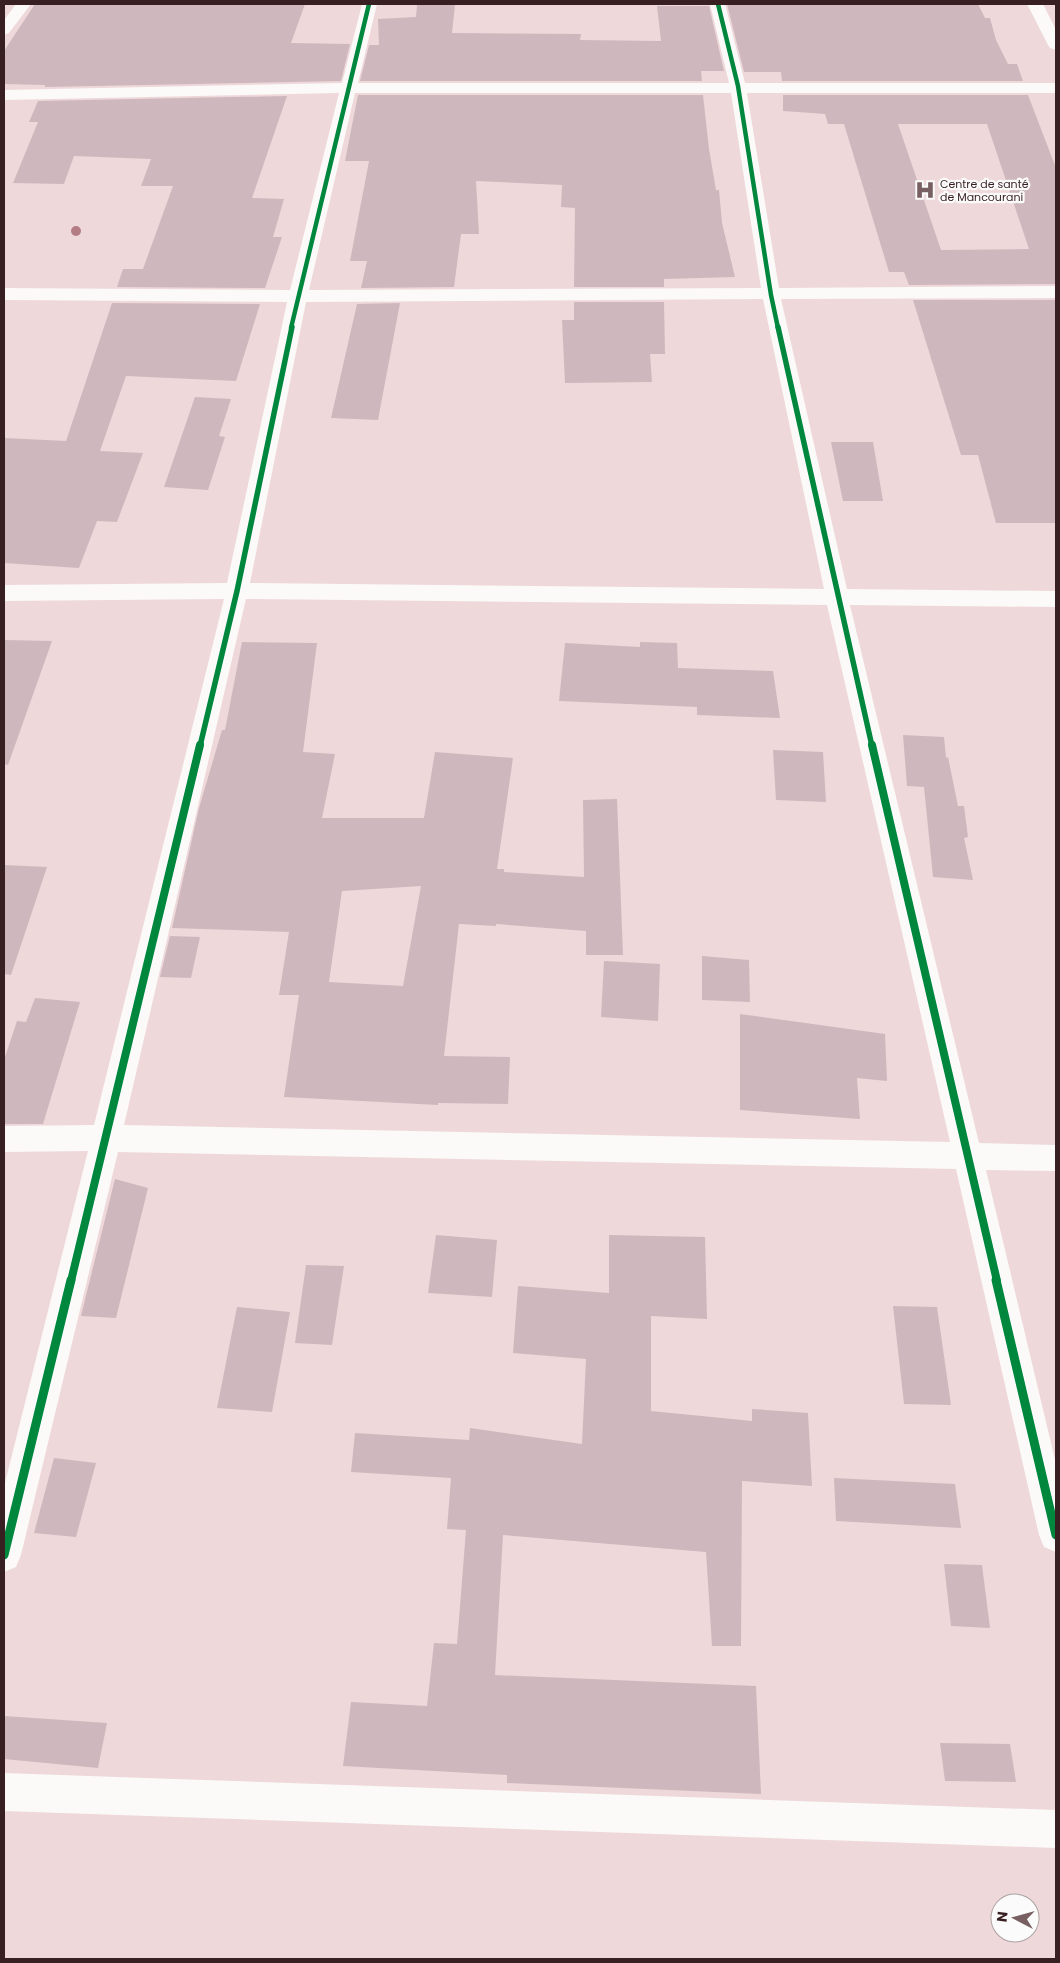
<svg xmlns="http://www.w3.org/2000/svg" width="1060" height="1963" viewBox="0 0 1060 1963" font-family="Poppins,sans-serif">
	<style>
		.building { fill: #ceb8be; fill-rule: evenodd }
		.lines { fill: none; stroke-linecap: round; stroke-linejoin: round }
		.minor { fill: #fcf9f9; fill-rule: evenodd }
		.tertiary { fill: #fcf9f9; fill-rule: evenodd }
		.cycleway-far3-casing { stroke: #fbfbfb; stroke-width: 6 }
		.cycleway-far2-casing { stroke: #fbfbfb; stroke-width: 8 }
		.cycleway-far1-casing { stroke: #fbfbfb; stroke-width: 11 }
		.cycleway-casing { stroke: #fbfbfb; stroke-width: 12 }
		.cycleway-far3 { stroke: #00873e; stroke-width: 4.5 }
		.cycleway-far2 { stroke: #00873e; stroke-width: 5.5 }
		.cycleway-far1 { stroke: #00873e; stroke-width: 8 }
		.cycleway { stroke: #00873e; stroke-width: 9 }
		.tree { fill: #b47d85 }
		.labels { text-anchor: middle; stroke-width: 4.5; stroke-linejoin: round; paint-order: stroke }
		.far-poi-label { font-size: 11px; fill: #381f22; stroke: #fbfbfb; text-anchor: start }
	</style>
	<rect width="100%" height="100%" fill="#eed8d9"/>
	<g class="building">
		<path d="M35,4H305L291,43L350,44L341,81L45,87V85L4,84V51Z"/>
		<path d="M727,4H978L985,18H990L996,40L1008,64H1017L1023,81H782L781,72H744Z"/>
		<path d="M417,5H455L452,33L581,34L580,40L661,41L657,6H709L724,71H701L702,81H360L369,45H379L378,19L416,17Z"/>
		<path d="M358,95H703L709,149L716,190H719L722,223L735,277L664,279V287H574L575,208L561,207L562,185L476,181L479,234H461L454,287L361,288L367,261H350L369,161H345Z"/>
		<path d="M783,95H1028L1056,168V284L909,285L904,272H889L844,124H828L825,114L783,111ZM898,124H987L1029,249L941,250Z"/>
		<path d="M287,96L252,198L284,199L273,237H282L265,288L117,287L123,269H143L173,186H141L151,159L74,156L64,184L13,183L38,122H29L38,101Z"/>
		<path d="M913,300H1056V523H996L978,455H961Z"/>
		<path d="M574,302H664L665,354H650L652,382L565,383L562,320H574Z"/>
		<path d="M112,303L260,304L236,381L126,376L100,451L143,453L117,522L97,521L79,568L4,563V438L66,441Z"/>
		<path d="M400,303L378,420L331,418L357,304Z"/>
		<path d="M195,397L231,399L219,436L225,437L208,490L164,487Z"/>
		<path d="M831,442H873L883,501H843Z"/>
		<path d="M4,640L52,641L8,765L4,764Z"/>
		<path d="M242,642L317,643L303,752L335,754L322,818H424L435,752L513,758L497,869H504V872L584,877L583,800L617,799L623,955H586V931L496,924V926L459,924L444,1056L510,1057L508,1104L438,1103V1105L284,1097L299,995H279L289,932L172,928L199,808L222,730H225ZM421,886L403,986L329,982L342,891Z"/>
		<path d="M640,642L677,643L678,668L773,671L780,718L697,715V707L559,701L565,643L640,647Z"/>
		<path d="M903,735L944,737L946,758L948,757L958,806H964L968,837L964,838L973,880L933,877L924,787L907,786Z"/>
		<path d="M773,750L823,752L826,802L776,800Z"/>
		<path d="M4,865L47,867L11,975L4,974Z"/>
		<path d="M170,936L200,937L191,978L160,977Z"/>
		<path d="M702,956L749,960L750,1002L702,1000Z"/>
		<path d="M604,961L660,964L658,1021L601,1017Z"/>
		<path d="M35,998L80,1002L43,1124H4V1060L17,1021L26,1022Z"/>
		<path d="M740,1014L885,1034L887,1081L857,1078L860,1119L740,1110Z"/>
		<path d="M115,1179L148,1188L116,1318L81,1316Z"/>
		<path d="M436,1235L497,1240L492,1297L428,1293Z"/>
		<path d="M609,1235L705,1237L707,1319L651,1316V1411L752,1421V1409L808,1413L812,1486L742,1481L741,1646H712L706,1552L503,1535L495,1675L756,1686L761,1794L507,1783V1775L343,1766L351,1702L427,1706L434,1643L457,1644L466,1530L447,1529L451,1478L351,1472L355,1433L469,1440L470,1428L582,1444L586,1359L513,1353L518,1286L609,1293Z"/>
		<path d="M306,1265L344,1266L332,1345L295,1343Z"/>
		<path d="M893,1306L937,1307L951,1405L904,1404Z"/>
		<path d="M237,1307L290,1312L272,1412L217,1408Z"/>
		<path d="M54,1458L96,1463L76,1537L34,1533Z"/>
		<path d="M834,1478L955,1484L961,1528L836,1521Z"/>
		<path d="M944,1564L982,1565L990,1628L951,1626Z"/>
		<path d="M4,1716L107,1723L98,1768L4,1759Z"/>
		<path d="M940,1743L1010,1744L1016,1782L945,1781Z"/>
	</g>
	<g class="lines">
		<g class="minor">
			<path d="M16,4H31L9,33L4,35V20Z"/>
			<path d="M362,4H377L358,83H729L710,4H725L745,83H1056V93H747L779,288L1056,286V298L781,299L847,589L1056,591V607L850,605L979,1143L1056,1145V1171L986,1170L1056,1464V1552L1044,1547L1039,1535L956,1169L118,1152L21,1555L16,1567L4,1572V1487L88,1151L4,1152V1126L94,1125L224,599L4,601V585L227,583L287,302L4,300V288L290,290L339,93L4,100V90L342,83ZM355,93H731L761,288L309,290ZM763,299L824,589L250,583L306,302ZM246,599L827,605L950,1142L124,1125Z"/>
			<path d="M4,1773L1056,1810V1848L4,1811Z"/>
		</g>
		<path class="tertiary" d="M1027,4H1043L1056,30V50L1050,48L1048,45Z"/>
		<defs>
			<g id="cycleway-far3">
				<path d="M718,4L738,86L771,295L778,328"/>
				<path d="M291,328L369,4"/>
			</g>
			<g id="cycleway-far2">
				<path d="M778,327L872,746"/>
				<path d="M200,746L237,591L292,327"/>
			</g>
			<g id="cycleway-far1">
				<path d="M872,745L997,1281"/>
				<path d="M71,1281L200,745"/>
			</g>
			<g id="cycleway">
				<path d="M996,1280L1056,1535"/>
				<path d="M4,1555L71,1280"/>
			</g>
		</defs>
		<use href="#cycleway-far3" class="cycleway-far3-casing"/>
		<use href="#cycleway-far2" class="cycleway-far2-casing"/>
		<use href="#cycleway-far1" class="cycleway-far1-casing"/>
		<use href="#cycleway" class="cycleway-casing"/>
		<use href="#cycleway-far3" class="cycleway-far3"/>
		<use href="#cycleway-far2" class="cycleway-far2"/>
		<use href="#cycleway-far1" class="cycleway-far1"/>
		<use href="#cycleway" class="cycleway"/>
	</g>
	<circle class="tree" cx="76" cy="231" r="5"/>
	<defs>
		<symbol id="hospital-bare" viewBox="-9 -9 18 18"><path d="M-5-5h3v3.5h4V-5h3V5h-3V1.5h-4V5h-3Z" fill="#786062" stroke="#fbfbfb" stroke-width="2.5" paint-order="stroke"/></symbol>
	</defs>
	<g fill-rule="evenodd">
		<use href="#hospital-bare" x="911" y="176" width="28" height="28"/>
	</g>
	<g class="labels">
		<g class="far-poi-label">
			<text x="940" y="188">Centre de santé<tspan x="940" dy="13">de Mancourani</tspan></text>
		</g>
	</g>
	<rect width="1060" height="1963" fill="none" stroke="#381f22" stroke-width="10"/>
	<g transform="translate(1015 1918) rotate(276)"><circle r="24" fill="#fbfbfb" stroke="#ada3a4"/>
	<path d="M0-4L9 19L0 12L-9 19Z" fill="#786062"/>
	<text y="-8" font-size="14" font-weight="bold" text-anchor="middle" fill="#381f22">N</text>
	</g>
</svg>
